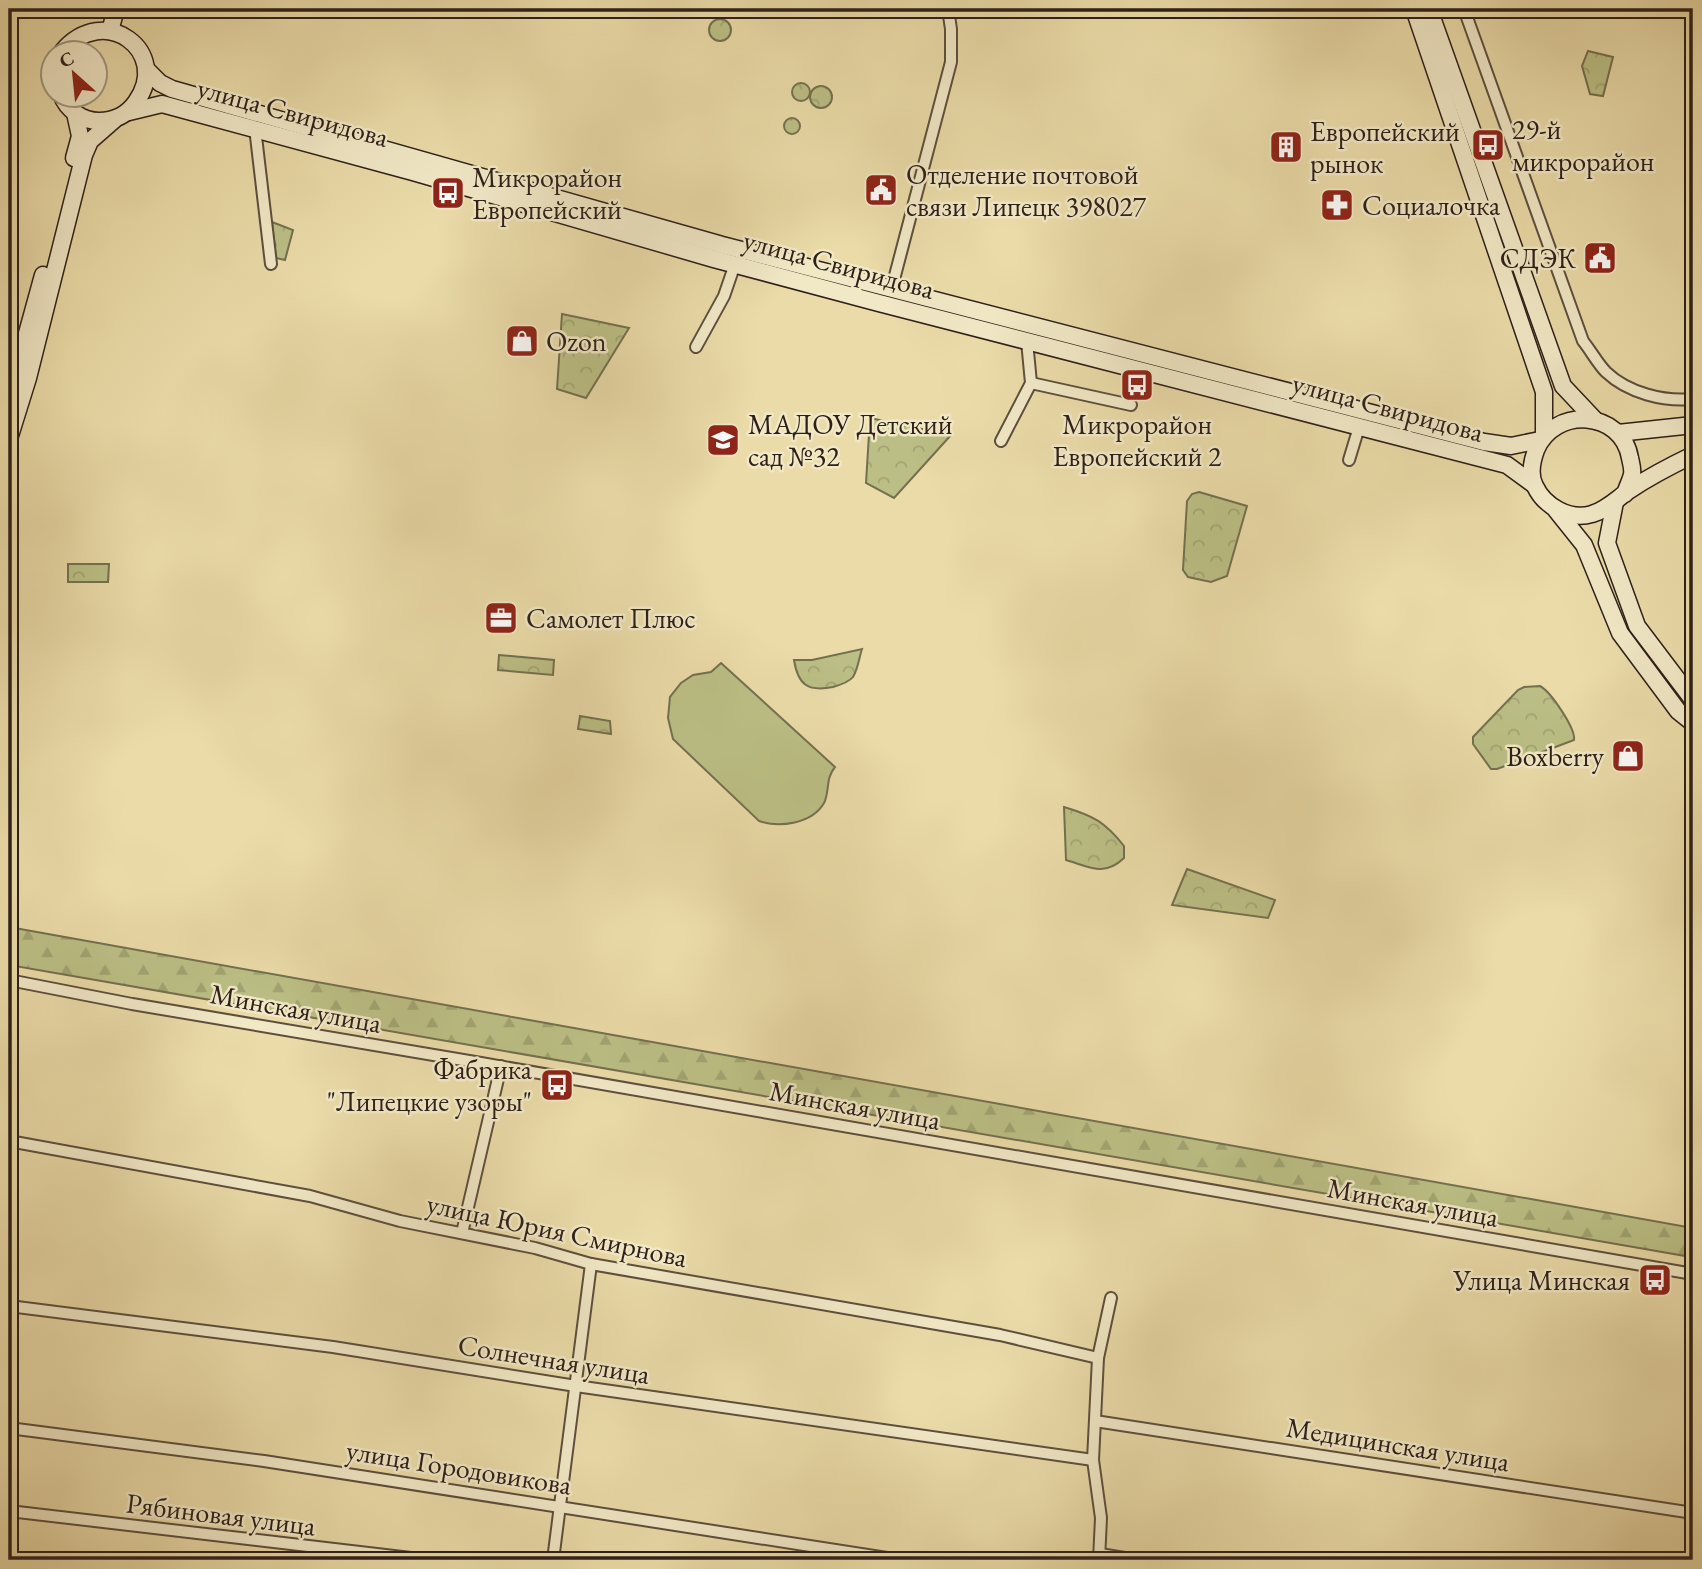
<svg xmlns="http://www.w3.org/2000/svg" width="1702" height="1569" viewBox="0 0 1702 1569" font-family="'EB Garamond',serif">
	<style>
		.forest { fill: url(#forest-firs); stroke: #74704f; stroke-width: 2 }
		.park { fill: url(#park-crowns); stroke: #74704f; stroke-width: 2 }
		.pitch { fill: #bbbf85; stroke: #74704f; stroke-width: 2 }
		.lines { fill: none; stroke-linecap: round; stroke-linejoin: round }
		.street-casing { stroke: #5d4f3d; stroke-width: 14 }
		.secondary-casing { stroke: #2e2019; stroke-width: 19 }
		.street { stroke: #f1e8c6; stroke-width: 10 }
		.secondary { stroke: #f1e8c6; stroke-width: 16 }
		.labels { text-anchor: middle; stroke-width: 5; stroke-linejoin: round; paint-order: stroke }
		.street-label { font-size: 28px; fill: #2e2019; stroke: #f1e8c6 }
		.poi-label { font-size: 28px; fill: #2e2019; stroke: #f1e8c6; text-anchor: start }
	</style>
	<defs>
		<pattern id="forest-firs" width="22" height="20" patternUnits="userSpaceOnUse" patternTransform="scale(1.75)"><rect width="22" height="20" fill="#bbbf85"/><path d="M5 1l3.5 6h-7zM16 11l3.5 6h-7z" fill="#a1a472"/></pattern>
		<pattern id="park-crowns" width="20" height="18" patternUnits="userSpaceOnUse" patternTransform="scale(1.75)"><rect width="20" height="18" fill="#bbbf85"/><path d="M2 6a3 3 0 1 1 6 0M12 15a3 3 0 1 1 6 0" fill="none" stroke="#a1a472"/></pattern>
	</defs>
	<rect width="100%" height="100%" fill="#eadba8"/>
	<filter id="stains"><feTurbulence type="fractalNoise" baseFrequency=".00286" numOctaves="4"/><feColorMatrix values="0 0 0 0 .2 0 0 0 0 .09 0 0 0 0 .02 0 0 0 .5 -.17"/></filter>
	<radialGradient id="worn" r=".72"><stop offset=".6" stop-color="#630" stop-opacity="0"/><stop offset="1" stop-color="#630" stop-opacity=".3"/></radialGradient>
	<path class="forest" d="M9,927L1693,1228L1691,1257L9,965Z"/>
	<g class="park">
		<circle cx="720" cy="30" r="11"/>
		<path d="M1588,51L1613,57L1603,96L1590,94L1582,66Z"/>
		<circle cx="801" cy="92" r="9"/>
		<circle cx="821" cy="97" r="11"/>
		<circle cx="792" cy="126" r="8"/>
		<path d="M272,222L293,230L285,260L276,258Z"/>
		<path d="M562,314L629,328L586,398L557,389Z"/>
		<path d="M870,418L951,435L894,498L866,483Z"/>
		<path d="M1199,492L1247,506L1227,576L1211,582L1188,577L1183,570L1187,501L1192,494Z"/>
		<path d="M68,564H109L108,582H68Z"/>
		<path d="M862,649C859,658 858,669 853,677C849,682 840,685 833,687C808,692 798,685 794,660H812Z"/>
		<path d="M499,655L554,660L553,675L498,670Z"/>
		<path d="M1540,686C1551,692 1576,729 1574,740L1497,769H1491L1473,744V737L1518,690L1524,687Z"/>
		<path d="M580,716L610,721L611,734L578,729Z"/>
		<path d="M1064,807C1094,816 1105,822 1124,846V858C1104,877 1090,867 1066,860Z"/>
		<path d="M1187,869L1275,900L1268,918L1172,905Z"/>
	</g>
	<path class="pitch" d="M721,663L835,767C825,779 830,791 824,803C812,824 779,828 759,821L673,739L668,718L670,697L681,683L693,675L711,672Z"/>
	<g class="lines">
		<defs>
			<g id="street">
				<path d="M1464,9L1583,341C1591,351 1598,364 1606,372C1628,393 1664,402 1693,399"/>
				<path d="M255,128L271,264"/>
				<path d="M892,287L951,62V29L948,9"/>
				<path d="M696,347L724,296L735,264"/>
				<path d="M1031,383L1131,405"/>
				<path d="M1001,441L1031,383L1027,341"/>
				<path d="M1349,460L1359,427"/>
				<path d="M9,980L132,1004L481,1063L1693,1274"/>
				<path d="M9,1141L310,1196L400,1221L535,1248L591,1264L1000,1335L1098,1358"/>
				<path d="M462,1233L501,1066"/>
				<path d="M9,1306L333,1347L576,1386L1093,1460"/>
				<path d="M1095,1421L1693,1513"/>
				<path d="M9,1428L264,1461L900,1560"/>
				<path d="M9,1511L428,1560"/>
				<path d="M1100,1554L1137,1560"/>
				<path d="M553,1560L591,1264"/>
				<path d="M1099,1560L1101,1518L1093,1460L1098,1358L1111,1298"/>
			</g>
			<g id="secondary">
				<path d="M1414,9L1544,392V433"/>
				<path d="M1429,9L1563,386L1596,421"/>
				<path d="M110,31L116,9"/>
				<path d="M147,70L160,83L172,89L722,245L1484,442L1511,446L1540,440"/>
				<path d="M61,94C67,110 82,121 99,121C114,121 127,115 136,102C172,52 104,1 62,52"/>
				<path d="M129,112L162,104L413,172L714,259L879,303L1507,465L1533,484"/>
				<path d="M74,158L80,136L75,113"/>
				<path d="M9,399L43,275"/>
				<path d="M1618,433L1693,425"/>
				<path d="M9,439L28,378L84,155L90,141L114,120"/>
				<path d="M1625,494C1627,487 1631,480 1632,474C1633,469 1631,463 1630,458C1622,410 1554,406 1536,450C1532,461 1529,475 1535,486C1544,506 1570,521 1592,514C1606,510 1617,499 1628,491C1649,477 1670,466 1693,455"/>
				<path d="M1615,502L1607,543L1637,626L1693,700"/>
				<path d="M1556,510L1584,545L1620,633L1678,711L1693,723"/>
			</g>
		</defs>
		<use href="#street" class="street-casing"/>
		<use href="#secondary" class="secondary-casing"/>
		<use href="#street" class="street"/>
		<use href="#secondary" class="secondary"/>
	</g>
	<defs>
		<symbol id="bus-square" viewBox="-11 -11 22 22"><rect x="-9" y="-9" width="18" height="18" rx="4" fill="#8f2418" stroke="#f1e8c6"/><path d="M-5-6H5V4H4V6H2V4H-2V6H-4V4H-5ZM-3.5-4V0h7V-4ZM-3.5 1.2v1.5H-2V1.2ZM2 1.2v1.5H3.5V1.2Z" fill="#fff"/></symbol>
		<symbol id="building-square" viewBox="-11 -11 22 22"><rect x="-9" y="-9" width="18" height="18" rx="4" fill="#8f2418" stroke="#f1e8c6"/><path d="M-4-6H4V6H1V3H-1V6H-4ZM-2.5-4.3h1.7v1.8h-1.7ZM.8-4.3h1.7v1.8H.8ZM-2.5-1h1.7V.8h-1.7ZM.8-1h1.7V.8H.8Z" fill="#fff"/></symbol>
		<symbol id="civic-square" viewBox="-11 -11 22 22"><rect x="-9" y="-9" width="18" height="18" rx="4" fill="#8f2418" stroke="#f1e8c6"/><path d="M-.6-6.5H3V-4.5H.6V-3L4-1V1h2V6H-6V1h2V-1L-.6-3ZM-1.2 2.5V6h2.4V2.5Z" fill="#fff"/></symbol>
		<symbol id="pharmacy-square" viewBox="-11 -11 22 22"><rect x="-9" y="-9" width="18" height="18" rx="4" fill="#8f2418" stroke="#f1e8c6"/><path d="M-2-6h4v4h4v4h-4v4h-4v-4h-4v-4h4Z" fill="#fff"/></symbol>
		<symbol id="shop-square" viewBox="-11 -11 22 22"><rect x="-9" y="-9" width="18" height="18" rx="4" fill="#8f2418" stroke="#f1e8c6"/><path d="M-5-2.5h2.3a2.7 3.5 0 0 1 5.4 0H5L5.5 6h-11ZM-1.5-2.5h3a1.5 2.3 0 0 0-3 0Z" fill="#fff"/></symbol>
		<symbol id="school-square" viewBox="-11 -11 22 22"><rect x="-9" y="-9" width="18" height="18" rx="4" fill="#8f2418" stroke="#f1e8c6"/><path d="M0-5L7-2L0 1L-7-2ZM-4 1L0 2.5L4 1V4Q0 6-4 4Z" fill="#fff"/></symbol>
		<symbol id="office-square" viewBox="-11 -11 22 22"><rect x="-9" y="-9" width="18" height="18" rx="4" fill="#8f2418" stroke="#f1e8c6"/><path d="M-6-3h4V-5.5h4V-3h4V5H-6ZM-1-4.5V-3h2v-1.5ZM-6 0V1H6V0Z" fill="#fff"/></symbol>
	</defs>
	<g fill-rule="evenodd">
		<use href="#bus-square" x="1469" y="126" width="38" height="38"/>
		<use href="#building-square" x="1267" y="128" width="38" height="38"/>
		<use href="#civic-square" x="862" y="171" width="38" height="38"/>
		<use href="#bus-square" x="429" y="174" width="38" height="38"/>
		<use href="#pharmacy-square" x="1318" y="186" width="38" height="38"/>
		<use href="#civic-square" x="1581" y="239" width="38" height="38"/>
		<use href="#shop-square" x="503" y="322" width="38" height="38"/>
		<use href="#bus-square" x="1118" y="366" width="38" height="38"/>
		<use href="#school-square" x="704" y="421" width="38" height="38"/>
		<use href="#office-square" x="482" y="599" width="38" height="38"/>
		<use href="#shop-square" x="1609" y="737" width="38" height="38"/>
		<use href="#bus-square" x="538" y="1066" width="38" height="38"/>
		<use href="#bus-square" x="1636" y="1261" width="38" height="38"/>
	</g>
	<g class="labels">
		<g class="street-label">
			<text transform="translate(293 112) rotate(15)" y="10">улица Свиридова</text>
			<text transform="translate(839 264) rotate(15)" y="10">улица Свиридова</text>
			<text transform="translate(1388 407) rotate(15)" y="10">улица Свиридова</text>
			<text transform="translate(296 1008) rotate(10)" y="10">Минская улица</text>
			<text transform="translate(855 1105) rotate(10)" y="10">Минская улица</text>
			<text transform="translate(1413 1202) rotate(10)" y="10">Минская улица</text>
			<text transform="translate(557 1230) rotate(12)" y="10">улица Юрия Смирнова</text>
			<text transform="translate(554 1359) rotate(9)" y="10">Солнечная улица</text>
			<text transform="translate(1398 1444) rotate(9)" y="10">Медицинская улица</text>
			<text transform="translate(459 1467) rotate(9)" y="10">улица Городовикова</text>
			<text transform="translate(221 1514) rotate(7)" y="10">Рябиновая улица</text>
		</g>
		<g class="poi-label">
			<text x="1512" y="139">29-й<tspan x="1512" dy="32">микрорайон</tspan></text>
			<text x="1310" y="141">Европейский<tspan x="1310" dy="32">рынок</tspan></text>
			<text x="906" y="184">Отделение почтовой<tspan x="906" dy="32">связи Липецк 398027</tspan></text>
			<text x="472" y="187">Микрорайон<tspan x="472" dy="32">Европейский</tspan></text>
			<text x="1362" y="215">Социалочка</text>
			<text x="1576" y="268" text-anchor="end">СДЭК</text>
			<text x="546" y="351">Ozon</text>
			<text x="748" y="434">МАДОУ Детский<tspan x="748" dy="32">сад №32</tspan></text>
			<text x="1137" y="434" text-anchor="middle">Микрорайон<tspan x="1137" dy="32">Европейский 2</tspan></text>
			<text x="526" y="628">Самолет Плюс</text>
			<text x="1604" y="766" text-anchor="end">Boxberry</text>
			<text x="532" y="1079" text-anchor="end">Фабрика<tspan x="532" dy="32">"Липецкие узоры"</tspan></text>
			<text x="1630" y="1290" text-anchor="end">Улица Минская</text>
		</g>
	</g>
	<rect width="1702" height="1569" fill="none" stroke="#eadba8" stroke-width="35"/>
	<rect x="10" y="10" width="1681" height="1548" fill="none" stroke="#2e2019" stroke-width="3.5"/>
	<rect x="18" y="18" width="1667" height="1534" fill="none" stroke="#2e2019" stroke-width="2"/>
	<g transform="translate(74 74) rotate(333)"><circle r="33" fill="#f1e8c6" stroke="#a39881" stroke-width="2"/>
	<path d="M0-5L12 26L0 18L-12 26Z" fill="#8f2418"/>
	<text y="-10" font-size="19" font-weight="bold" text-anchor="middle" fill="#2e2019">С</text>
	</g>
	<rect width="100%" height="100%" filter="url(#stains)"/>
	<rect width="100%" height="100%" fill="url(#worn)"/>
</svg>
